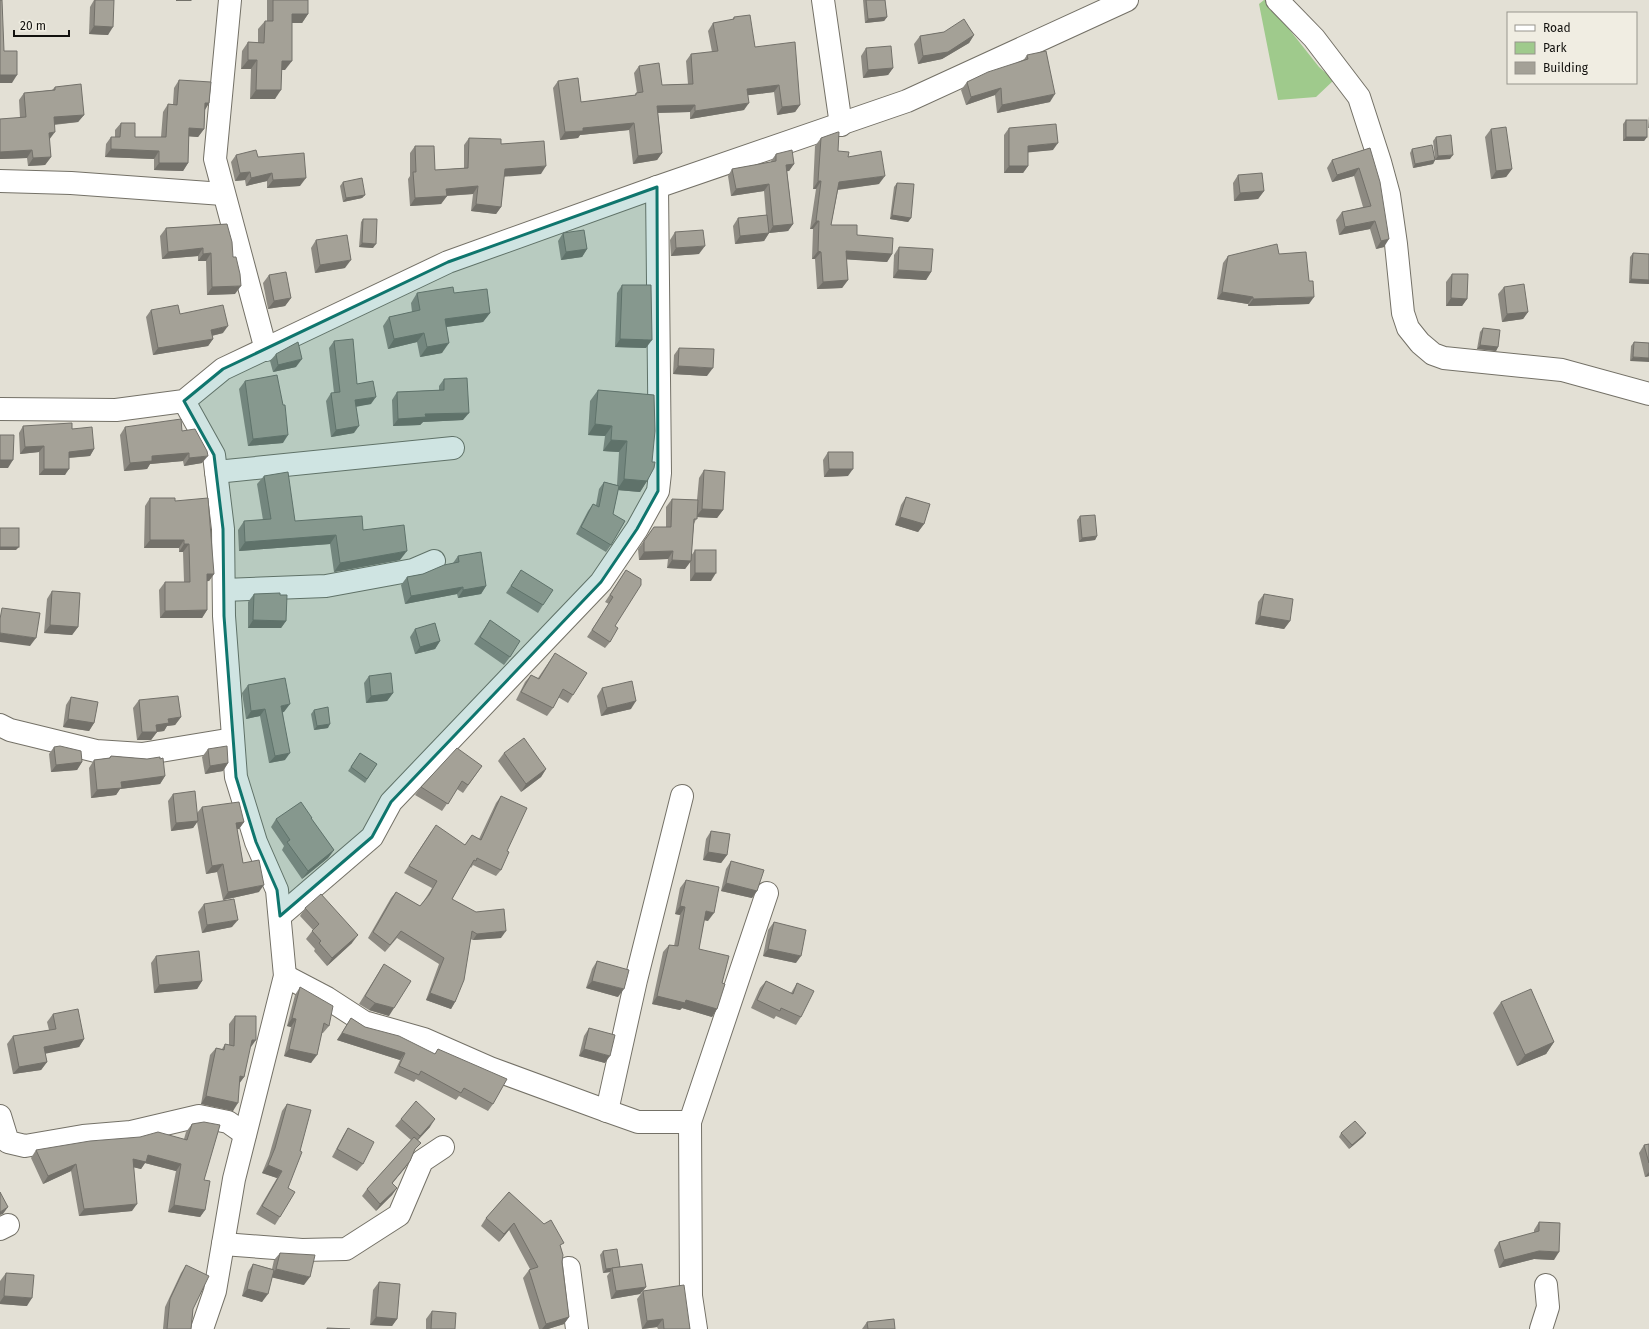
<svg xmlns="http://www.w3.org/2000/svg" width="1649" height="1329" viewBox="0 0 1649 1329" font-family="'Fira Sans',sans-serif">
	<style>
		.green { fill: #9fca8c }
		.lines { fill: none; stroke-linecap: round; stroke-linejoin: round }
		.minor-casing { stroke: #747167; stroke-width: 24 }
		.minor { stroke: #fff; stroke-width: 22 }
		.wall { fill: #8d8a82 }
		.shaded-wall { fill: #73716a }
		.building { fill: #a4a197; stroke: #73716a }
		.marked { fill: #0f766e; fill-opacity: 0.2; stroke: #0f766e; stroke-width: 3; stroke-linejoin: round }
	</style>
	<rect width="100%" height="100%" fill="#e3e0d5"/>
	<path class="green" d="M1264,0H1266L1319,67L1334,80L1316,97L1278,100L1259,4Z"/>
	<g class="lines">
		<defs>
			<g id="minor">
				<path d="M230,0L215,159L266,350"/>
				<path d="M823,0L841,125"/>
				<path d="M1277,0L1314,38L1359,97L1380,162L1389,195L1396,244L1403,313L1408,328L1420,343L1433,354L1444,358L1562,370L1649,394"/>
				<path d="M0,181L71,183L223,194"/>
				<path d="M184,401L214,455L223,529L224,616L236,777L256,842L277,890L285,976L234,1179L215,1291L202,1329"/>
				<path d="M0,409L116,410L184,401L223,369L448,262L657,187L907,101L1127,0"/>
				<path d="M216,472L453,448"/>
				<path d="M224,590L326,586L413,570L434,561"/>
				<path d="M0,725L10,730L96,751L142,754L233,739"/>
				<path d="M280,916L372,837L391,802L601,582L637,529L658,491L660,473L657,187"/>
				<path d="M285,976L327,998L364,1022L424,1039L490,1068L607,1111L638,1122H690L691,1296L696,1329"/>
				<path d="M607,1111L636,980L682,796"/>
				<path d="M0,1116L8,1142L25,1146L83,1136L131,1132L199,1116L228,1122L245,1134"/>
				<path d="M690,1122L767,893"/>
				<path d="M0,1229L8,1225"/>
				<path d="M223,1244L302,1250L346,1249L399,1215L422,1161L443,1147"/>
				<path d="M569,1268L577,1329"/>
				<path d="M1541,1329L1548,1307L1546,1285"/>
			</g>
		</defs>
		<use href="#minor" class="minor-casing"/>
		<use href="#minor" class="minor"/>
	</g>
	<g class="wall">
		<path d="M94,0H114L108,35L89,34L90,7Z"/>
		<path d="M267,0H308V14L302,23H292L285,70H281L275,99H250L251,69H241L242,51L248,42L258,43V29L265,21H267Z"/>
		<path d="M863,0H885L887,17L884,21L865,23Z"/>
		<path d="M734,17L755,47L800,105L795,112L777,115L774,92L748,95L744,110L690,119V112L658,113L662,153L657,160L633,164L629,130L580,135L578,138L560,140L553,88L558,81L581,102L635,95L636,93H637L634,73L639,66L662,85L688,84L686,61L691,54L712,52L708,31L713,23L732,20Z"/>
		<path d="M944,32L974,35L969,43L942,59L918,64L914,44L920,36Z"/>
		<path d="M866,48L893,68L888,75L863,78L861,56Z"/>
		<path d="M1027,55L1050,102L997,113L995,95L966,105L961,90L967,82L1023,61Z"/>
		<path d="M179,80L209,103L205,110L204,129L198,137L189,136L188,163L183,171L154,170V159L105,157L106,144L111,137H115V130L121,123L135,137H161L163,112L168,104H173L174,88Z"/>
		<path d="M55,87L84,115L78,122L54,125L49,140L51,157L45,165L28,166L27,158L0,159V119L20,118L19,100L24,93L52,90Z"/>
		<path d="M1649,116V128H1648Z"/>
		<path d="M1626,120L1647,137L1644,141H1623V124Z"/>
		<path d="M1009,128L1053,150L1028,152V166L1023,173H1004V135Z"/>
		<path d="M1491,129L1512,169L1506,177L1491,179L1485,137Z"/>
		<path d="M1436,137L1450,159L1435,160L1433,164L1413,168L1410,153L1412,149L1435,158L1433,141Z"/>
		<path d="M469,138L501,144L541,174L504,176L501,207L496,214L471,211L473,194L447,196L441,204L410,206L408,179L410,176V153L415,146L435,170L464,168V145Z"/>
		<path d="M821,138L838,151L848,157L879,184L838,190L831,225L857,235L892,254L887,262L846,259L848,280L842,288L817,289L815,259H812L813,229H810L816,189H813L815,146Z"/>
		<path d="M1370,148L1384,247L1376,249L1370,229L1339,235L1336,220L1342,212L1363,207L1354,176L1332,182L1327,168L1332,160Z"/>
		<path d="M776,154L794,164L789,171H787L793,224L788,231L769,233L764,241L735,244L733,226L738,218L766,215L764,191L731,196L728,176L732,169L771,162V161Z"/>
		<path d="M236,155L258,157L300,186L267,188V181L246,186L245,180L235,181L231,162Z"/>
		<path d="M1238,175L1264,191L1258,199L1234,201L1233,183Z"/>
		<path d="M343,182L365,195L362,198L343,202L340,186Z"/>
		<path d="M897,183L911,218L908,222L890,219L894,187Z"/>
		<path d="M363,219L373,248L359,247L361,222Z"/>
		<path d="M227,224L235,294L207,295L206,261H198V256L162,259L160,236L166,228Z"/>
		<path d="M675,232L699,254L671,256L670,240Z"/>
		<path d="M563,233L587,249L582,257L561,260L558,241Z"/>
		<path d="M316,240L345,268L315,273L311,248Z"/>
		<path d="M899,247L931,272L926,280L893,278L894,255Z"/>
		<path d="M1633,253L1649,254V284L1629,283L1630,257Z"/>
		<path d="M1279,254L1309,304L1248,306V304L1217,299L1223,263L1228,256Z"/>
		<path d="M1452,274L1467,299L1462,306H1446V282Z"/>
		<path d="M269,275L291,298L285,306L268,309L263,283Z"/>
		<path d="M622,285L646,348L615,347L617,293Z"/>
		<path d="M1504,287L1528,312L1523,319L1502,322L1498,294Z"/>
		<path d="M417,293L490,313L483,322L446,327L442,353L420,357L417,342L388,349L383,326L389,317L412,312L411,303Z"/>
		<path d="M151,310L180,314L223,333L212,336L213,339L208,346L153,355L146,317Z"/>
		<path d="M1483,328L1498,347L1496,351L1477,349L1480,332Z"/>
		<path d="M334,341L357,384L371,404L356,406L354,433L331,437L326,401L331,393H334L329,348Z"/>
		<path d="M1634,342L1649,343L1630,361L1631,346Z"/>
		<path d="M679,348L707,376L673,374L674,355Z"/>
		<path d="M276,354L296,367L273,372L270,361Z"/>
		<path d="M444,379L463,420L423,422L420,425L393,426L392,400L397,392L439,390V386Z"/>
		<path d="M245,381L283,443L248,446L239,389Z"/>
		<path d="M598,390L654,395L647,481L640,492L618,490L613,514L611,545L606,552L576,534L588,511L593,504L596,505L599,489L604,482L617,485L619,452L603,451L605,436L588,435L590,401Z"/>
		<path d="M23,426L72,429L94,449L90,456L69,458L65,475H39V452L20,454L19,433Z"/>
		<path d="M125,427L182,431L202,463L184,466L183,461L150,464L147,469L124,471L120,435Z"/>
		<path d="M828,452L848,476L824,477L823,460Z"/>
		<path d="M704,470L723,510L717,518L697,517L694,524L691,556L695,550L711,581H690V562L685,569L667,568L668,559L639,560L638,549L654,527H666V507L672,499L697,500L699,478Z"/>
		<path d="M264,476L295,521L363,530L400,560L334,572L330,544L239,551L238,530L244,521L263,520L257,484Z"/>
		<path d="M906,497L924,524L918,532L895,525L901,505Z"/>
		<path d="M150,498L175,501L214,574L209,581H207V610L202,618H160L159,590L165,582H184L183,552H179V548H144L145,506Z"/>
		<path d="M1080,516L1097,536L1095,540L1079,542L1077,520Z"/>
		<path d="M458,556L486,586L481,594L458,598L457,594L405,604L401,585L407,577L423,574L453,563Z"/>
		<path d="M521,570L543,605L538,613L506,593Z"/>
		<path d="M626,570L615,626L610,642L605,648L587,637L609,604L605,602Z"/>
		<path d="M52,591L78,627L72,635L44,633L47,599Z"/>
		<path d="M254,594L280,595L286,621L281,628H248V602Z"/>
		<path d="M1264,594L1290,621L1284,629L1255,624L1258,602Z"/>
		<path d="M490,620L510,657L504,665L474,644Z"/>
		<path d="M415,629L440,641L435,649L415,654L410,637Z"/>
		<path d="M555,653L573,695L568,703L558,697L553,708L547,716L516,700L525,682L531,675L538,678Z"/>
		<path d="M369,676L393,693L387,701L366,703L364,683Z"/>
		<path d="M248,685L284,712H283L285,760L269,763L260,716L246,719L242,693Z"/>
		<path d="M602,688L631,709L601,716L597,696Z"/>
		<path d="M71,697L94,723L89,731L63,727L66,705Z"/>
		<path d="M139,700L181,717L175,725L167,726L164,731L157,732L151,740H137L133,708Z"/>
		<path d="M314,710L328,728L314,730L311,714Z"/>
		<path d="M54,747L82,762L77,770L51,772L49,754Z"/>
		<path d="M208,749L228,763L223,771L205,774L202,757Z"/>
		<path d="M360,753L377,764L365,783L348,771Z"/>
		<path d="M504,753L546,769L541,777L521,792L498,761Z"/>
		<path d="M111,756L147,759H160L165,776L160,784L120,789L116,795L91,798L89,768L94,760L109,758Z"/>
		<path d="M482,766L463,793L457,789L442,811L415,795L421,787Z"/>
		<path d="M173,794L197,813L202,807L244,822L239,829H237L243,863L259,892L223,900L217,872L206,874L197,822L193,828L171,831L168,801Z"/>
		<path d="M501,796L507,851L501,870L496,876L473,865L471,868L470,867L452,899L501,938L473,940L470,939L455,1002L451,1009L426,1000L439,964L397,938L385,952L368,938L391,898L396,892L420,906L425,899L432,888L404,873L431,832L465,845L472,835L479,839L496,803Z"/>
		<path d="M312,818L311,819L334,850L328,858L302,879L282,850L284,846L271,827L276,819Z"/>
		<path d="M711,831L727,855L721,863L703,860L706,839Z"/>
		<path d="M731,861L757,891L752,898L721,891L726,869Z"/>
		<path d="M686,880L708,921L704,920L699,949L722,983L717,1009L712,1017L682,1008L680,1010L652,1004L663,952L669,945L674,946L680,915L675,914L680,888Z"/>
		<path d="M204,904L232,927L202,933L198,912Z"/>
		<path d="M305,908L352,943L327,966L314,951L315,949L306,939L313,930L300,916Z"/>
		<path d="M774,922L796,963L763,956L768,930Z"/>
		<path d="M156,956L202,981L197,989L154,993L151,963Z"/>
		<path d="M597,961L618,997L586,988L592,969Z"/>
		<path d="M384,964L389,1016L369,1010L359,1004Z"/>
		<path d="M766,981L791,993L797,983L801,1017L796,1025L776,1016L774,1019L751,1008L760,988Z"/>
		<path d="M300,987L329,1026L323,1033H322L311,1063L284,1056L291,1027L287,1026L295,995Z"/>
		<path d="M1501,1002L1554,1042L1546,1054L1517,1066L1493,1013Z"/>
		<path d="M53,1014L84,1039L79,1047L45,1053L47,1062L41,1070L13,1074L7,1044L13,1036L49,1030L47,1022Z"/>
		<path d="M235,1016L251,1047H250L244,1077L240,1082L233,1111L201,1104L210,1055L216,1048L222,1049L225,1044L229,1045V1024Z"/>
		<path d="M351,1018L365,1027L435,1054L438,1049L493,1104L488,1111L459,1096L456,1100L416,1079L414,1082L394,1073L400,1060L337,1040Z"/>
		<path d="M589,1028L605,1063L579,1056L584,1036Z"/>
		<path d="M287,1104L280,1217L275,1225L256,1214L277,1178L262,1173L269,1156L282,1111Z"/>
		<path d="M401,1119L430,1127L418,1140L414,1152L405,1168L392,1183L397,1188L392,1195L376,1211L362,1196L367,1189L411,1140L395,1126Z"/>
		<path d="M192,1124L204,1180L205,1210L200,1217L168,1212L176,1171L145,1163L141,1169L134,1167L132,1211L79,1216L71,1171L43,1184L31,1158L36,1150L184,1139L186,1132Z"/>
		<path d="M348,1128L363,1164L357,1171L332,1157L343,1136Z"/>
		<path d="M1341,1133H1366L1363,1137L1349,1149L1339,1137Z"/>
		<path d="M1649,1144V1176L1645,1177L1639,1153L1644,1145Z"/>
		<path d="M509,1192L561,1248L569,1317L564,1324L548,1329H539L523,1278L529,1270L530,1269L509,1230L499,1242L481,1226L486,1218Z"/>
		<path d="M1539,1222L1554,1260L1534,1259L1499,1268L1494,1250L1499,1242L1534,1233V1230Z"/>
		<path d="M603,1251L620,1267L646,1287L640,1294L611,1299L607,1276L610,1272L603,1273L600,1255Z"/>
		<path d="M280,1253L304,1285L272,1277L262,1302L242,1296L248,1272L253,1264L272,1269L274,1260Z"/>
		<path d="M186,1265L193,1309L191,1329H163L165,1307L181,1273Z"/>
		<path d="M6,1273L27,1306L0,1304V1281Z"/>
		<path d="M379,1282L397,1319L392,1326L370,1325L373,1290Z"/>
		<path d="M643,1291L689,1323L690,1329H658L657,1327L642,1329L637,1299Z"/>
		<path d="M432,1311L455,1329H426V1319Z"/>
		<path d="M867,1322L895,1329H862Z"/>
	</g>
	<g class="shaded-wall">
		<path d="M176,0H192L191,1H176Z"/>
		<path d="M292,14H308L302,23H286Z"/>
		<path d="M887,17L884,21L865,23L868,19Z"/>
		<path d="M94,26L113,27L108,35L89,34Z"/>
		<path d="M974,35L969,43L942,59L918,64L923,56Z"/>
		<path d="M248,60H257L251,69H241Z"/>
		<path d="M282,61H292L285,70H275Z"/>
		<path d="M893,68L888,75L863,78L868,70Z"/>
		<path d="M0,75H17L12,83H0Z"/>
		<path d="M779,85L774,92L742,96L747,89Z"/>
		<path d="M1001,88L995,95L966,105L971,97Z"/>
		<path d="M256,90H281L275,99H250Z"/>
		<path d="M1055,94L1050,102L997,113L1002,105Z"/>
		<path d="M205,103H209L204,111Z"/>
		<path d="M749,103L744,110L690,119L695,111Z"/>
		<path d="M695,105L690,112L652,113L657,106Z"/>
		<path d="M800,105L795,112L777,115L782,107Z"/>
		<path d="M84,115L78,122L48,125L54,117Z"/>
		<path d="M634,123L629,130L580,135L578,138L560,140L565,132L583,128Z"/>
		<path d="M189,128L204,129L198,137L183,136Z"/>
		<path d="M55,132L49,140V133Z"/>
		<path d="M1626,137H1647L1644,141H1623Z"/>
		<path d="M1058,143L1053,150L1023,153L1028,146Z"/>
		<path d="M111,149L159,151L154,159L105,157Z"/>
		<path d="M32,150L27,158L0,159V152Z"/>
		<path d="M662,153L657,160L633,164L638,156Z"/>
		<path d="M1453,155L1450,159L1435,160L1438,156Z"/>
		<path d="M51,157L45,165L28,166L33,158Z"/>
		<path d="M1435,160L1433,164L1413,168L1415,164Z"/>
		<path d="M159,163H188L183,171L154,170Z"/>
		<path d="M794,164L789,171L781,172L786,165Z"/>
		<path d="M546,166L541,174L500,177L505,169Z"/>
		<path d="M1009,166H1028L1023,173H1004Z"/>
		<path d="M1359,168L1354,176L1332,182L1337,175Z"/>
		<path d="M1512,169L1506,177L1491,179L1496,171Z"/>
		<path d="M250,172L245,180L235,181L240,173Z"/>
		<path d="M272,173L267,181L246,186L251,178Z"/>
		<path d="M885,176L879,184L834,190L839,182Z"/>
		<path d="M306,178L300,186L267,188L273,180Z"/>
		<path d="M818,181H821L816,189H813Z"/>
		<path d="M769,184L764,191L731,196L736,189Z"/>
		<path d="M478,186L473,194L442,196H447L441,204L410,206L415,198L446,189Z"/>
		<path d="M1264,191L1258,199L1234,201L1240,193Z"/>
		<path d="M365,195L362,198L343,202L346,198Z"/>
		<path d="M476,204L501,207L496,214L471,211Z"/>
		<path d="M892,215L911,218L908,222L890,219Z"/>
		<path d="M816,221H819L813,229H810Z"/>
		<path d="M1375,221L1370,229L1339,235L1345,227Z"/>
		<path d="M793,224L788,231L769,233L764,241L735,244L740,236L769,233L773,226Z"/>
		<path d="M1389,239L1384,247L1376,249L1381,241Z"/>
		<path d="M362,243L376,244L373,248L359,247Z"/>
		<path d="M705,246L699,254L671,256L676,248Z"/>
		<path d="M203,248L198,256L162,259L168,252Z"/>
		<path d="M587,249L582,257L561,260L566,252Z"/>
		<path d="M818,251L821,252L815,259H812Z"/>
		<path d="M846,251L892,254L887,262L840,259Z"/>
		<path d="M211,253L206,261H198L203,254Z"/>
		<path d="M351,260L345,268L315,273L320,265Z"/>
		<path d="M898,270L931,272L926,280L893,278Z"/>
		<path d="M1631,279L1649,280V284L1629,283Z"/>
		<path d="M848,280L842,288L817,289L823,282Z"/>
		<path d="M241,286L235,294L207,295L212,287Z"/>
		<path d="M1222,292L1253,297L1248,304L1217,299Z"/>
		<path d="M1314,297L1309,304L1248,306L1253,299Z"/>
		<path d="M291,298L285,306L268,309L274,301Z"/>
		<path d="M1451,298L1467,299L1462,306H1446Z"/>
		<path d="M1528,312L1523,319L1502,322L1507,314Z"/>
		<path d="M490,313L483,322L438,328L445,319Z"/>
		<path d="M228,326L223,333L206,337L211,330Z"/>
		<path d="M424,333L417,342L388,349L394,339Z"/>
		<path d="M213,339L208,346L153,355L158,348Z"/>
		<path d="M620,339L652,340L646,348L615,347Z"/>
		<path d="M449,343L442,353L420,357L427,347Z"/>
		<path d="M1480,345L1498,347L1496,351L1477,349Z"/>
		<path d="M1633,357L1649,358V362L1630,361Z"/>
		<path d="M302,359L296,367L273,372L278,365Z"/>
		<path d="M678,366L713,368L707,376L673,374Z"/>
		<path d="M376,397L371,404L350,408L355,400Z"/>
		<path d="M469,413L463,420L423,422L420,425L393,426L398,419L425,414Z"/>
		<path d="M595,424L612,426L605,436L588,435Z"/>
		<path d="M359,426L354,433L331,437L336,430Z"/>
		<path d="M288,435L283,443L248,446L253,439Z"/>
		<path d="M611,440L627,441L619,452L603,451Z"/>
		<path d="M44,446L39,452L20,454L25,447Z"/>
		<path d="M94,449L90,456L65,458L69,452Z"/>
		<path d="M189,453L183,461L150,464L147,469L124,471L130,463L152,456Z"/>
		<path d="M208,456L202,463L184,466L189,458Z"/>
		<path d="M0,460H13L8,468H0Z"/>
		<path d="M44,469H69L65,475H39Z"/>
		<path d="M829,469H853L848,476L824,477Z"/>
		<path d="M624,479L647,481L640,492L617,490Z"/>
		<path d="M702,509L723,510L717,518L696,517Z"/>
		<path d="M900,517L924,524L918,532L895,525Z"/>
		<path d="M336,535L330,544L239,551L245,542Z"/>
		<path d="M1097,536L1095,540L1079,542L1082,538Z"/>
		<path d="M150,540H184L179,548H144Z"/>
		<path d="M184,544H189L183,552H179Z"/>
		<path d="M0,547H19L16,550H0Z"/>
		<path d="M407,551L400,560L334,572L340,563Z"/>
		<path d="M673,551L668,559L639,560L644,552Z"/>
		<path d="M672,560L691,561L685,569L667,568Z"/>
		<path d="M695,573H716L711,581H690Z"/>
		<path d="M207,574H214L209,581L201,582Z"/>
		<path d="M486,586L481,594L458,598L463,590Z"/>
		<path d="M463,587L457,594L405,604L411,596Z"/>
		<path d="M207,610L202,618H160L165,611Z"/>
		<path d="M1260,616L1290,621L1284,629L1255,624Z"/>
		<path d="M253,620L286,621L281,628H248Z"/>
		<path d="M50,625L78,627L72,635L44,633Z"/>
		<path d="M0,633L36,638L30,646L0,642Z"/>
		<path d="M440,641L435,649L415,654L420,647Z"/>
		<path d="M393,693L387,701L366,703L371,696Z"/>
		<path d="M636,701L631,709L601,716L607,708Z"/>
		<path d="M290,704L284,712L276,713L281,706Z"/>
		<path d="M265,709L260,716L246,719L251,711Z"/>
		<path d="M181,717L175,725L167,726L164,731L155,732H157L151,740H137L142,732L168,719Z"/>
		<path d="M68,719L94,723L89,731L63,727Z"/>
		<path d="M330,724L328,728L314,730L317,726Z"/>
		<path d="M290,753L285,760L269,763L275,756Z"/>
		<path d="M82,762L77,770L51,772L56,765Z"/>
		<path d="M228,763L223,771L205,774L210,766Z"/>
		<path d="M546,769L541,777L521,792L526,784Z"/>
		<path d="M165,776L160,784L120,789L116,795L91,798L97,790L121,782Z"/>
		<path d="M198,821L193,828L171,831L176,823Z"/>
		<path d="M244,822L239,829L231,830L236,823Z"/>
		<path d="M334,850L328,858L302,879L308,871Z"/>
		<path d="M708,852L727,855L721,863L703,860Z"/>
		<path d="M223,864L217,872L206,874L212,866Z"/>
		<path d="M726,883L757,891L752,898L721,891Z"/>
		<path d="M264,885L259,892L223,900L228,892Z"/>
		<path d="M680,906L685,907L680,915L675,914Z"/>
		<path d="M706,911L714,913L708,921L700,919Z"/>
		<path d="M238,920L232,927L202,933L207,925Z"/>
		<path d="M506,931L501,938L473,940L477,934Z"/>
		<path d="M358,935L352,943L327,966L332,958Z"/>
		<path d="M768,949L801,956L796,963L763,956Z"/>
		<path d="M202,981L197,989L154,993L159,985Z"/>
		<path d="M592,981L624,989L618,997L586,988Z"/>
		<path d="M430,993L455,1002L451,1009L426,1000Z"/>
		<path d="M657,996L686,1000L717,1009L712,1017L682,1008L680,1010L652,1004Z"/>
		<path d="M375,1003L394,1008L389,1016L369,1010Z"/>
		<path d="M292,1018L296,1019L291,1027L287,1026Z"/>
		<path d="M342,1033L405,1053L400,1060L337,1040Z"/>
		<path d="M84,1039L79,1047L39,1055L44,1047Z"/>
		<path d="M252,1040H256L251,1047H247Z"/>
		<path d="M1554,1042L1546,1054L1517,1066L1525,1055Z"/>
		<path d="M289,1049L317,1055L311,1063L284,1056Z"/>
		<path d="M584,1049L610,1056L605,1063L579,1056Z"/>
		<path d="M47,1062L41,1070L13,1074L19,1067Z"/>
		<path d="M240,1076L244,1077L239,1084Z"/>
		<path d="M206,1096L238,1103L233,1111L201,1104Z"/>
		<path d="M435,1119L430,1127L414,1144L420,1136Z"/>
		<path d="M1366,1133L1363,1137L1349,1149L1352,1145Z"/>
		<path d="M148,1155L181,1164L176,1171L145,1163L141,1169L128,1166L133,1159Z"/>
		<path d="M410,1161L405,1168L387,1190L392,1183Z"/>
		<path d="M76,1164L71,1171L43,1184L48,1176Z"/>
		<path d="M268,1165L282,1171L277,1178L262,1173Z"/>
		<path d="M1649,1172V1176L1645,1177Z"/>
		<path d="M397,1188L392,1195L376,1211L380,1204Z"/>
		<path d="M137,1204L132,1211L79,1216L84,1209Z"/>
		<path d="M174,1205L205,1210L200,1217L168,1212Z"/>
		<path d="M8,1207L3,1214L0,1215V1212Z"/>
		<path d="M514,1223L509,1230L499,1242L504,1234Z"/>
		<path d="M1539,1251L1559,1252L1554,1260L1534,1259L1499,1268L1504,1260Z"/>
		<path d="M612,1268L610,1272L603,1273L606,1269Z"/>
		<path d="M276,1269L310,1277L304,1285L270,1277Z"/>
		<path d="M646,1287L640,1294L611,1299L616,1291Z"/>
		<path d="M247,1289L268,1294L262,1302L242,1296Z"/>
		<path d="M4,1296L32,1298L27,1306L0,1304V1302Z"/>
		<path d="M376,1317L397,1319L392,1326L370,1325Z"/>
		<path d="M569,1317L564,1324L548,1329H542L546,1324Z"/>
		<path d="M663,1319L657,1327L642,1329L647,1321Z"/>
	</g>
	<g class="building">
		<path d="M0,0H2L4,51H17V75H0Z"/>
		<path d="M95,0H114L113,27L94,26Z"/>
		<path d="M273,0H308V14H292V61H282L281,90H256L257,60H248V42L264,43L265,21H273Z"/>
		<path d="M866,0H885L887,17L868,19Z"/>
		<path d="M750,15L755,47L795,42L800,105L782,107L779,85L747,89L749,103L695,111V105L657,106L662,153L638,156L634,123L583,128V131L565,132L558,81L578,78L581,102L636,95V93L643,92L639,66L659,63L662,85L693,84L691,54L718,51L713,23L734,19V17Z"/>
		<path d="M964,19L974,35L948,52L923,56L920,36L944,32Z"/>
		<path d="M891,46L893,68L868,70L866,48Z"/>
		<path d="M1046,51L1055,94L1002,105L1001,88L971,97L967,82L988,72L1028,59L1027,55Z"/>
		<path d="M179,80L211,82L209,103H205L204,129L189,128L188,163H159V151L111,149V137H120L121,123H135V137H166L168,104L177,105Z"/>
		<path d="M81,84L84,115L54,117L55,132L49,133L51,157L33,158L32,150L0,152V119L26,117L24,93L55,90V87Z"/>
		<rect x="1626" y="120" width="21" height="17"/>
		<path d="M1056,124L1058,143L1028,146V166H1009V128Z"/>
		<path d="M1506,127L1512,169L1496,171L1491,129Z"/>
		<path d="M838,132H839L838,151L849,152L848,157L881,151L885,176L839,182L831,225H857V235L893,238L892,254L846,251L848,280L823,282L821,252L818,251L819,221H816L821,181H818L821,138Z"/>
		<path d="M1451,135L1453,155L1438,156L1436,137Z"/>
		<path d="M469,138L501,139V144L544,141L546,166L505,169L501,207L476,204L478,186L446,189L447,196L415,198L413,172H416L415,146H434L435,170L468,168Z"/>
		<path d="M1432,145L1435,160L1415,164L1412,149Z"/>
		<path d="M1370,148L1380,182L1389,239L1381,241L1375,221L1345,227L1342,212L1371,206L1359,168L1337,175L1332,160Z"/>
		<path d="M256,150L258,157L304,153L306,178L273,180L272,173L251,178L250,172L240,173L236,155Z"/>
		<path d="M792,150L794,164L786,165L793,224L773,226L769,184L736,189L732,169L776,161V154Z"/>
		<path d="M1262,173L1264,191L1240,193L1238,175Z"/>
		<path d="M362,178L365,195L346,198L343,182Z"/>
		<path d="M897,183L914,184L911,218L892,215Z"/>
		<path d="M767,215L769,233L740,236L738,218Z"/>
		<path d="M363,219H377L376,244L362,243Z"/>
		<path d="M227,224L232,242L233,257H236L240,274L241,286L212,287L211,253L203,254V248L168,252L166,228Z"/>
		<path d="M584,230L587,249L566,252L563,233Z"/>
		<path d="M703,230L705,246L676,248L675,232Z"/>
		<path d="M347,235L351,260L320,265L316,240Z"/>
		<path d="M1277,244L1279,254L1306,252L1309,281H1313L1314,297L1253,299V297L1222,292L1228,256Z"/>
		<path d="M899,247L933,249L931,272L898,270Z"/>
		<path d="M1633,253L1649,254V280L1631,279Z"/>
		<path d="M286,272L291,298L274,301L269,275Z"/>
		<path d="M1452,274H1468L1467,299L1451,298Z"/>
		<path d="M1524,284L1528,312L1507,314L1504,287Z"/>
		<path d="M622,285H651L652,340L620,339Z"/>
		<path d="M453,287L454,293L487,289L490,313L445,319L449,343L427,347L424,333L394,339L389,317L420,310L417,293Z"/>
		<path d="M178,305L180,314L223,305L228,326L211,330L213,339L158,348L151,310Z"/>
		<path d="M1483,328L1500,330L1498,347L1480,345Z"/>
		<path d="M353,339L357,384L373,381L376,397L355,400L359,426L336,430L331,393L340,392L334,341Z"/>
		<path d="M298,342L302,359L278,365L276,354Z"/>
		<path d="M1634,342L1649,343V358L1633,357Z"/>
		<path d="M679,348L714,349L713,368L678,366Z"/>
		<path d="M277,375L283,405H285L288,435L253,439L245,381Z"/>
		<path d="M467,378L469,413L425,414L426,417L398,419L397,392L444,390V379Z"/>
		<path d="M598,390L654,395L655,431L652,462H655L654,468L647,481L624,479L627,441L611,440L612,426L595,424Z"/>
		<path d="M181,419L182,431L195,429L207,451L208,456L189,458V453L152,456V461L130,463L125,427Z"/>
		<path d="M72,423V429L92,427L94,449L69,452V469H44V446L25,447L23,426Z"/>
		<path d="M0,435H14L13,460H0Z"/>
		<path d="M828,452H853V469H829Z"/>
		<path d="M704,470L725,472L723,510L702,509Z"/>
		<path d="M288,472L295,521L362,516L363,530L404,525L407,551L340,563L336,535L245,542L244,521L271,519L264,476Z"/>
		<path d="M604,482L619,486L613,514L625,521L611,545L581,527L593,504L599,507Z"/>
		<path d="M906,497L930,504L924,524L900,517Z"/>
		<path d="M150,498H175V501L208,498L214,574H207V610L165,611V582H190L189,544H184V540H150Z"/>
		<path d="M672,499L698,500L697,519H694L691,561L672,560L673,551L644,552V541L654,527H671Z"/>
		<path d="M1095,515L1097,536L1082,538L1080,516Z"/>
		<rect x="0" y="528" width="19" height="19"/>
		<rect x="695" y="550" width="21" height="23"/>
		<path d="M481,552L486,586L463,590V587L411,596L407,577L423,574L444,565L459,562L458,556Z"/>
		<path d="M521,570L553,590L543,605L511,586Z"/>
		<path d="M626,570L641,579V585L615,626L618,628L610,642L592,630L613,597L610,595Z"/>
		<path d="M52,591L80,593L78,627L50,625Z"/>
		<path d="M280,593V595H287L286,621L253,620L254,594Z"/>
		<path d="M1264,594L1293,599L1290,621L1260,616Z"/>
		<path d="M2,608L40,613L36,638L0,633V619Z"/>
		<path d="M490,620L520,641L510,657L480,637Z"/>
		<path d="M435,623L440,641L420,647L415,629Z"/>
		<path d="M555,653L587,673L573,695L563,689L553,708L521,692L531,675L539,679Z"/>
		<path d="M391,673L393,693L371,696L369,676Z"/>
		<path d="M285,678L290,704L281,706L290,753L275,756L265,709L251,711L248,685Z"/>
		<path d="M632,681L636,701L607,708L602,688Z"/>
		<path d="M178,696L181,717L168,719L169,723L156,725L157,732H142L139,700Z"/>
		<path d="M71,697L98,702L94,723L68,719Z"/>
		<path d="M328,707L330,724L317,726L314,710Z"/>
		<path d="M524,738L546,769L526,784L504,753Z"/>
		<path d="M60,746L81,751L82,762L56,765L54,747Z"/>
		<path d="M227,746L228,763L210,766L208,749Z"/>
		<path d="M457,748L482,766L468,785L462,781L448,804L421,787Z"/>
		<path d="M360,753L377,764L367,779L351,767Z"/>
		<path d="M111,756L147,759L160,757V759L163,758L165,776L121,782L122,788L97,790L94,760L110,758Z"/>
		<path d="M195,791L198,821L176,823L173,794Z"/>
		<path d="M501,796L527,808L507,851L509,852L501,870L477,858L476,861L474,860L452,899L476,912L504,909L506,931L477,934L472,931L464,980L455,1002L430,993L444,958L401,931L390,945L373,932L396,892L420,906L429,895L437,881L409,866L436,825L465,845L472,835L481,840Z"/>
		<path d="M239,802L244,822L236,823L243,863L259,860L264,885L228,892L223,864L212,866L202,807Z"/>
		<path d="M301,802L312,818H311L334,850L308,871L287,842L290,840L276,819Z"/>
		<path d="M711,831L730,834L727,855L708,852Z"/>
		<path d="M731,861L764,870L757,891L726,883Z"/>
		<path d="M686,880L719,887L714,913L706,911L699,949L729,956L722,983L725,984L717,1009L686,1000L685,1003L657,996L669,945L678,946L685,907L680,906Z"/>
		<path d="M321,894L358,935L332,958L319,943L321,941L312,931L319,924L305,908Z"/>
		<path d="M234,899L238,920L207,925L204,904Z"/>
		<path d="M774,922L806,930L801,956L768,949Z"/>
		<path d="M199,951L202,981L159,985L156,956Z"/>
		<path d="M597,961L629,970L624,989L592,981Z"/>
		<path d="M384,964L411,981L394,1008L375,1003L365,996Z"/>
		<path d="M766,981L793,994L797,983L814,991L801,1017L781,1008L780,1011L757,1000Z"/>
		<path d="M300,987L333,1006L329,1026L324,1023L317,1055L289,1049L296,1019L292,1018Z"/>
		<path d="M1531,989L1554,1042L1525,1055L1501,1002Z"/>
		<path d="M78,1009L84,1039L44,1047L47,1062L19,1067L13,1036L56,1029L53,1014Z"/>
		<path d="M235,1016H256V1040H252L244,1077L240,1076L238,1103L206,1096L216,1048L224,1050L225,1044L234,1046Z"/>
		<path d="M351,1018L365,1027L399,1036L435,1054L438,1049L507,1079L493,1104L464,1088L461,1093L421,1071L419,1075L399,1066L405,1053L342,1033Z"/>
		<path d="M589,1028L615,1035L610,1056L584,1049Z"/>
		<path d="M416,1101L435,1119L420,1136L401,1119Z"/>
		<path d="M287,1104L311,1110L300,1151L302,1152L288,1188L295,1192L280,1217L262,1206L282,1171L268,1165L275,1148Z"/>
		<path d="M1355,1121L1366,1133L1352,1145L1341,1133Z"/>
		<path d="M204,1122L220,1125L204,1180L210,1181L205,1210L174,1205L181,1164L148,1155L146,1162L133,1159L137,1204L84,1209L76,1164L48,1176L36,1150L90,1141L140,1137L158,1132L187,1140L192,1124Z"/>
		<path d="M348,1128L374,1142L363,1164L337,1149Z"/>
		<path d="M414,1137L421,1143L415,1149L410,1161L392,1183L397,1188L380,1204L367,1189Z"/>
		<path d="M1649,1144V1163L1644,1145Z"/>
		<path d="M0,1192L8,1207L0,1212Z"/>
		<path d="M509,1192L544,1224L551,1220L564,1243L560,1245L563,1255L562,1262L569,1317L546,1324L529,1270L538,1267L514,1223L504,1234L486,1218Z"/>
		<path d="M1539,1222L1560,1223L1559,1252L1539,1251L1504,1260L1499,1242L1539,1231Z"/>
		<path d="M617,1249L620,1267L606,1269L603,1251Z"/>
		<path d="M280,1253L315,1255L310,1277L276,1269Z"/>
		<path d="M253,1264L274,1270L268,1294L247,1289Z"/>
		<path d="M642,1264L646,1287L616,1291L612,1268Z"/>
		<path d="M186,1265L209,1276L193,1309L191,1329H167L170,1299Z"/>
		<path d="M6,1273L34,1275L32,1298L4,1296Z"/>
		<path d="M379,1282L400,1284L397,1319L376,1317Z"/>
		<path d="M684,1285L690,1329H664L663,1319L647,1321L643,1291Z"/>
		<path d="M432,1311L456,1313L455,1329H431Z"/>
		<path d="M894,1319L895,1329H868L867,1322Z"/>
		<path d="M327,1328L350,1329H327Z"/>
	</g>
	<path class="marked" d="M657,187L658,491L637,529L601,582L391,802L372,837L280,916L277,890L256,842L236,777L224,616L223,529L214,455L184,401L223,369L448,262Z"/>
	<rect x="1507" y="12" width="130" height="72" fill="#f0ede2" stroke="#97958d"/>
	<rect x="1515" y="25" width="20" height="6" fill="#ffffff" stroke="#97958d"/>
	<text x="1543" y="32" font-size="12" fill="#12110e">Road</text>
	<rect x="1515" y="42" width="20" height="12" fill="#9fca8c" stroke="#97958d"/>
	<text x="1543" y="52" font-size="12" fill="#12110e">Park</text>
	<rect x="1515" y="62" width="20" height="12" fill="#a4a197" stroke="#97958d"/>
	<text x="1543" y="72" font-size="12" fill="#12110e">Building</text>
	<path d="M14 30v6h55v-6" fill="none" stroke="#12110e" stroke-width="2"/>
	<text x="20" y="30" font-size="12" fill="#12110e" stroke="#f0ede2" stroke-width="3" paint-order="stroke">20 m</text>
</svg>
